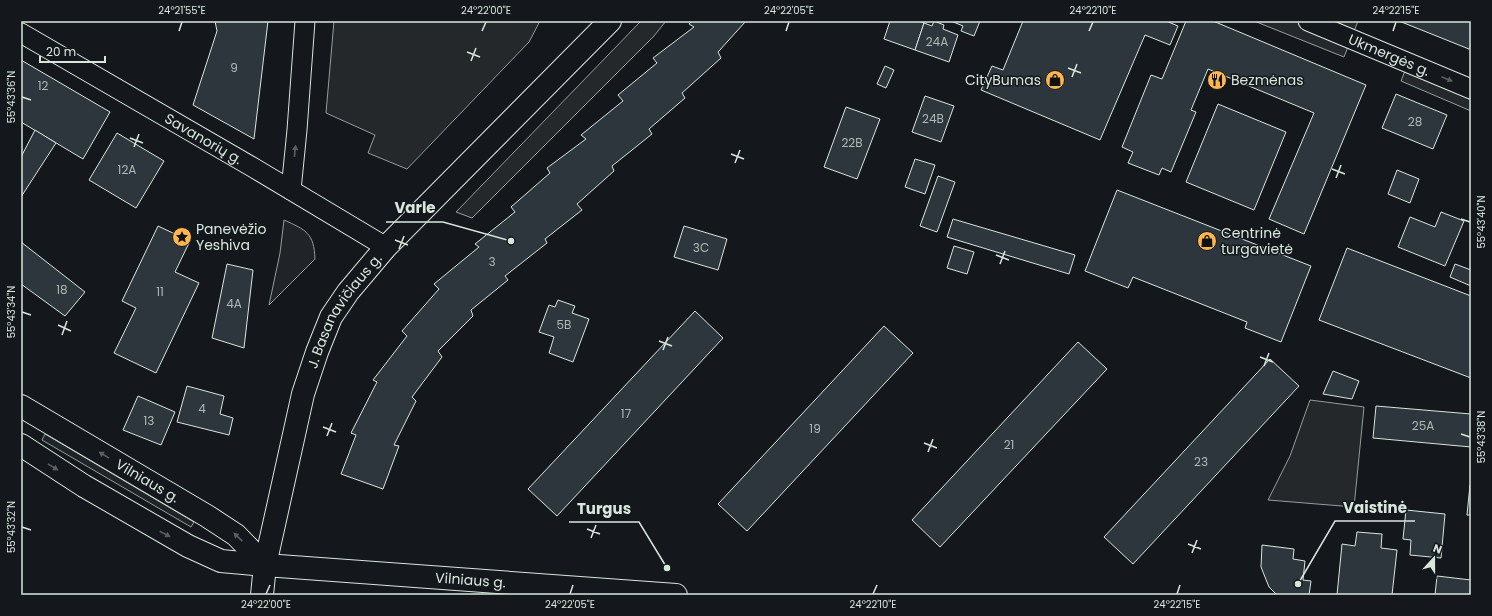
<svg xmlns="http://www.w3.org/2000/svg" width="1492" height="616" viewBox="0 0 1492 616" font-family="Poppins,sans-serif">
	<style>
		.green { fill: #202428; stroke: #939e99 }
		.parking { fill: #24282b; stroke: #939e99 }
		.building { fill: #2c363c; stroke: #d8e6dc }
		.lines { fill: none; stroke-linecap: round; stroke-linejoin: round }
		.minor-casing { stroke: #d8e6dc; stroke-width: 21 }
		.primary-casing { stroke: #d8e6dc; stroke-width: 24 }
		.trunk-casing { stroke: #d8e6dc; stroke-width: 24 }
		.minor { stroke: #14181c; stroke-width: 19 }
		.primary { stroke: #14181c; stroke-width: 22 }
		.trunk { stroke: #14181c; stroke-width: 22 }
		.oneway { fill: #59605f }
		.ticks { fill: none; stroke: #d8e6dc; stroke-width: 1.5 }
		.labels { text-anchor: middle; stroke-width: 3; stroke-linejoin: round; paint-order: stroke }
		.number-label { font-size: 12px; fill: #adbab4 }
		.street-label { font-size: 14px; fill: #d8e6dc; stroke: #14181c }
		.poi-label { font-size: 14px; fill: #d8e6dc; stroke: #14181c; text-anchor: start }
		.leader { fill: none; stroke: #d8e6dc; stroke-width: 1.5 }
		.callout-dot { fill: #d8e6dc; stroke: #14181c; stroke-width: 1.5 }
		.callout-label { font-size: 15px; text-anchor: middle; font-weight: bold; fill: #d8e6dc; stroke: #14181c; stroke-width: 3; stroke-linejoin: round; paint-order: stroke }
		.neatline { fill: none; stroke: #d8e6dc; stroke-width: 1.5 }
		.ticks-label { font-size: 10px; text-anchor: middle; fill: #d8e6dc }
	</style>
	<rect width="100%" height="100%" fill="#14181c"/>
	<g class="green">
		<path d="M284,220C306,230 314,233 315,259L269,305L280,253Z"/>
		<path d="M45,434L194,522L191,527L42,440Z"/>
	</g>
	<g class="parking">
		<path d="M334,21H540L529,42L407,169L368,153L375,135L326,113Z"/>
		<path d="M641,21H666L654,36L472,218L456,212Z"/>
		<path d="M1254,21H1358L1344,57Z"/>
		<path d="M1408,63L1471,89V111L1401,81Z"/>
		<path d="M1310,400L1364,407L1354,507L1268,500L1290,456Z"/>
	</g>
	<g class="building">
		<path d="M215,21H268L254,139L193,105L217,31Z"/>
		<path d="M692,21H746L718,52L721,58L682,93L685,98L649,129L652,134L612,166L614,171L577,204L582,210L545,239L547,243L505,276L508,280L471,310L473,316L438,351L442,357L412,397L416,401L394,445L399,446L383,489L341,474L356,435L351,433L377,382L373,380L407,336L402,331L439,289L434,284L479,247L475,244L515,212L511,207L550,173L547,168L586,139L581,135L623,101L618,95L657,63L653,58L694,27L689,24Z"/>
		<path d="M890,21H920L924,23L915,50L884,39Z"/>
		<path d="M934,21L944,25L943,29L958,35L949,62L915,50L924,23L932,26Z"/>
		<path d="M951,21H980L974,36L961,31L963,26Z"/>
		<path d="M1023,21H1166L1178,26L1170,45L1145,35L1100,140L981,90L992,66L1003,70Z"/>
		<path d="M1186,21H1213L1366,85L1304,234L1269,219L1314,113L1208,69L1191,110L1196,112L1171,172L1162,168L1159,175L1128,163L1133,152L1122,147L1151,75L1162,79Z"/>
		<path d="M1399,21H1471V46L1469,49Z"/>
		<path d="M21,60L110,112L83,159L21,122Z"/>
		<path d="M885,66L894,70L886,88L877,84Z"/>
		<path d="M1396,94L1447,115L1433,149L1382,128Z"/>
		<path d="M925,96L954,106L941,142L912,132Z"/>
		<path d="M1218,104L1286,132L1254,210L1186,182Z"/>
		<path d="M846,107L880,119L857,179L824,167Z"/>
		<path d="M35,130L56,143L21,197V157Z"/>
		<path d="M117,133L164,161L136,208L89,180Z"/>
		<path d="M915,159L935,165L925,194L905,187Z"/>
		<path d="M1397,170L1419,179L1410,203L1388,194Z"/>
		<path d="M938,176L955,182L937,232L920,226Z"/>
		<path d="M1117,190L1311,266L1281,342L1245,328L1247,322L1133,277L1128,288L1085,271Z"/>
		<path d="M1441,212L1464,221L1445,266L1398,247L1410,217L1435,227Z"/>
		<path d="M953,219L1075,255L1069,274L947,237Z"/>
		<path d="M158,226L190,241L175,272L199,283L156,373L114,353L136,308L122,301Z"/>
		<path d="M684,226L727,239L718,270L674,257Z"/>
		<path d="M21,242L85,292L65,316L21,284Z"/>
		<path d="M954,246L974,252L967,274L947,268Z"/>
		<path d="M1347,248L1471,296V378L1319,320Z"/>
		<path d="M227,264L253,270L244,348L212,338Z"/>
		<path d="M1455,264L1471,270V286L1450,277Z"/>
		<path d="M558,300L575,306L572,313L589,319L573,362L549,353L554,337L539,332L549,305L555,307Z"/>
		<path d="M695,311L723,338L557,516L528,489Z"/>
		<path d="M884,326L913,353L747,531L718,504Z"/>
		<path d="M1078,342L1107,369L940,547L912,520Z"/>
		<path d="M1270,359L1299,386L1133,564L1104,537Z"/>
		<path d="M1333,371L1359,381L1352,399L1323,394Z"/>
		<path d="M187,386L224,396L220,414L233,418L229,435L177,422Z"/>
		<path d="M138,396L175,412L161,445L123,430Z"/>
		<path d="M1376,406L1471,414V447L1373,438Z"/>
		<path d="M1470,485H1471V515H1467Z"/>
		<path d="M1406,510L1445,514L1441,558L1410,555L1411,540L1403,539Z"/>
		<path d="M1357,532L1382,534L1381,548L1397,550L1392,595H1337L1342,544L1355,546Z"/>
		<path d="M1262,545L1294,549L1293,559L1305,561L1303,580L1311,581L1309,595H1277L1269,587L1261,567Z"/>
		<path d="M1437,576L1471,580L1470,595H1435Z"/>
	</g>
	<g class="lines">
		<defs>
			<g id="minor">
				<path id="s1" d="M1308,21L1471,89"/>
				<path id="s2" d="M21,33L254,168L386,247"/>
				<path d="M291,190L297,130L305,21"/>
			</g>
			<g id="primary">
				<path id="s3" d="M265,565L676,595"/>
			</g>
			<g id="trunk">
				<path id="s4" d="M21,406L207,516L236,535L265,565"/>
				<path d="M21,445L84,486L188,546L221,561L265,565"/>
				<path id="s5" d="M262,595L265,565L303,394L317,352L331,317L348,292L386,247L610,21"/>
			</g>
		</defs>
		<use href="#minor" class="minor-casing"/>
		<use href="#primary" class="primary-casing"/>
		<use href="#trunk" class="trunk-casing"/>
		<use href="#minor" class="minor"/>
		<use href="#primary" class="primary"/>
		<use href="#trunk" class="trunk"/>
	</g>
	<defs><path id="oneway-solid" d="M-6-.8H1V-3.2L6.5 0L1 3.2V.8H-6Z"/></defs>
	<g class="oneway">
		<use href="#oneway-solid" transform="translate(1447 79) rotate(23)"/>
		<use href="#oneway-solid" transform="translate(295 151) rotate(-84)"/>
		<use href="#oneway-solid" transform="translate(104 455) rotate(-149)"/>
		<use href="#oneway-solid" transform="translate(53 467) rotate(32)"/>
		<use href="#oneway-solid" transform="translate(165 534) rotate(28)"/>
		<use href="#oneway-solid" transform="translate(238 537) rotate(-137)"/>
	</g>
	<path class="ticks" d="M179,31L182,22M482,31L486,22M786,31L789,22M1089,31L1093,22M1393,31L1396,22M467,52L480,57M471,61L476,48M1068,68L1081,73M1072,77L1077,64M22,97L31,100M130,138L143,143M134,147L139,134M731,154L744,159M735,163L740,150M1332,169L1345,174M1336,178L1341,165M1461,219L1470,222M395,240L408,245M399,249L404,236M996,255L1009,260M1000,264L1005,251M22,312L31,315M58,325L71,331M62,335L67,321M659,341L672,346M663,350L668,337M1260,357L1273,362M1264,366L1269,353M323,427L336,432M1461,434L1470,437M327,436L332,423M924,443L937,448M928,452L933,439M22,527L31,530M587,529L600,534M591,538L596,525M1188,544L1201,549M1192,553L1197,540M266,594L270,585M570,594L573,585M873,594L877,585M1177,594L1180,585"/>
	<defs>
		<symbol id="shop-disc" viewBox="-11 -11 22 22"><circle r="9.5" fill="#ffb74d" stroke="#14181c"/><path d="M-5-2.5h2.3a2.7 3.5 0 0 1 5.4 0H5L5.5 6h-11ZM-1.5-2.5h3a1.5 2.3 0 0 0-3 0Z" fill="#111"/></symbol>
		<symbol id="restaurant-disc" viewBox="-11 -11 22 22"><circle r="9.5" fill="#ffb74d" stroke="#14181c"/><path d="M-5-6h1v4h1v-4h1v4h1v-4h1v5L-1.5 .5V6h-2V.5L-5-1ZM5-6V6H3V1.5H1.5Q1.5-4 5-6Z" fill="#111"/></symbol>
		<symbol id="sight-disc" viewBox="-11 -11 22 22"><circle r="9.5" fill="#ffb74d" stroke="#14181c"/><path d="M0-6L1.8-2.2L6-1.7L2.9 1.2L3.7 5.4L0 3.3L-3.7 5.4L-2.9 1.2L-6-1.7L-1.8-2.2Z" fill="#111"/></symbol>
	</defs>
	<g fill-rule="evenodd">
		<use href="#shop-disc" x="1044" y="69" width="22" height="22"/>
		<use href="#restaurant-disc" x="1206" y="69" width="22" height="22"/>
		<use href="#sight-disc" x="171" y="226" width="22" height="22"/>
		<use href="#shop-disc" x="1196" y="230" width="22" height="22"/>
	</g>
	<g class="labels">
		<g class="number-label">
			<text x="937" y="46">24A</text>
			<text x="234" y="72">9</text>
			<text x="43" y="90">12</text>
			<text x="933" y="123">24B</text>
			<text x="1415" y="126">28</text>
			<text x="852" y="147">22B</text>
			<text x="127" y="174">12A</text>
			<text x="701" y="252">3C</text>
			<text x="492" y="266">3</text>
			<text x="62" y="294">18</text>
			<text x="160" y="296">11</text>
			<text x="234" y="308">4A</text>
			<text x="564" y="329">5B</text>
			<text x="202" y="413">4</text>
			<text x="626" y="418">17</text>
			<text x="149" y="425">13</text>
			<text x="1423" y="430">25A</text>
			<text x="815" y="433">19</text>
			<text x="1009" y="449">21</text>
			<text x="1201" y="466">23</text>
		</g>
		<g class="street-label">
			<text dy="5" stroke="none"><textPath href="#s1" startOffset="88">Ukmergės g.</textPath></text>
			<text dy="5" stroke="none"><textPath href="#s2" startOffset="211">Savanorių g.</textPath></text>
			<text dy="5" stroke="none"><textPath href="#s5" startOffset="299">J. Basanavičiaus g.</textPath></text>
			<text dy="5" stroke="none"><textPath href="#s4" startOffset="147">Vilniaus g.</textPath></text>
			<text dy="5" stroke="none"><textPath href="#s3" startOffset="206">Vilniaus g.</textPath></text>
		</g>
		<g class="poi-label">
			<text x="1041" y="85" text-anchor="end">CityBumas</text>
			<text x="1231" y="85">Bezmėnas</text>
			<text x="196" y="234">Panevėžio<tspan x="196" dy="16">Yeshiva</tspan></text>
			<text x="1221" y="238">Centrinė<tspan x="1221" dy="16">turgavietė</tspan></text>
		</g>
	</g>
	<path class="leader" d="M511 241L443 222H386M1298 584L1335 521H1415M667 568L639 522H569"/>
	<g class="callout-dot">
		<circle cx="511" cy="241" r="4"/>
		<circle cx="1298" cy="584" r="4"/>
		<circle cx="667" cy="568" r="4"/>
	</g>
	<g class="callout-label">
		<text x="415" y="213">Varle</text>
		<text x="1375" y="513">Vaistinė</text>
		<text x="604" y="514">Turgus</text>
	</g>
	<rect width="1492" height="616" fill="none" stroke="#14181c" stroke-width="44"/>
	<g transform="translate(1434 558) rotate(21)" stroke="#14181c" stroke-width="3" paint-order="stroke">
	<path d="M0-3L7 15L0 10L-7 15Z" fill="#d8e6dc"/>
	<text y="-6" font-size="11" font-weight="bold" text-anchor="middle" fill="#d8e6dc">N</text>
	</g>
	<path d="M40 56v6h65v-6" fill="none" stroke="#d8e6dc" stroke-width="2"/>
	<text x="46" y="56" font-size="12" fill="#d8e6dc" stroke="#14181c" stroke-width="3" paint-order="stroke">20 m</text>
	<rect x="22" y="22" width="1448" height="572" class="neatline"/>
	<g class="ticks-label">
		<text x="182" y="14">24°21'55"E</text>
		<text x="486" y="14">24°22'00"E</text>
		<text x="789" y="14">24°22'05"E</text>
		<text x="1093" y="14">24°22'10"E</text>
		<text x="1396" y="14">24°22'15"E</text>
		<text transform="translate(11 97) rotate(-90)" y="4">55°43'36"N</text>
		<text transform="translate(1481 222) rotate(-90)" y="4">55°43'40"N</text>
		<text transform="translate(11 312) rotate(-90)" y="4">55°43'34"N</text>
		<text transform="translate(1481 437) rotate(-90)" y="4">55°43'38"N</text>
		<text transform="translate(11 527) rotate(-90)" y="4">55°43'32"N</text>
		<text x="266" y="608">24°22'00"E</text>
		<text x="570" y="608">24°22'05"E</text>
		<text x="873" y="608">24°22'10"E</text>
		<text x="1177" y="608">24°22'15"E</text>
	</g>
</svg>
